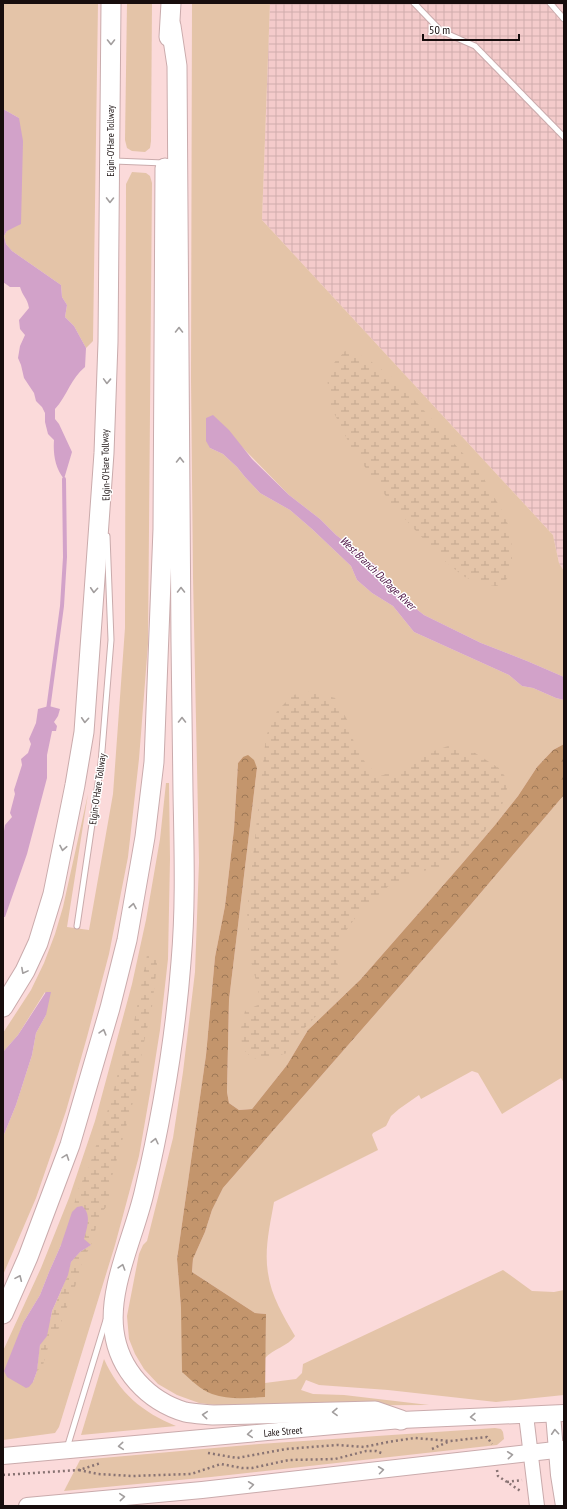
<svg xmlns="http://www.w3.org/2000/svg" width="567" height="1509" viewBox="0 0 567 1509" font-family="'PT Sans Narrow',sans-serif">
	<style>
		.industrial { fill: url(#industrial-grid) }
		.green { fill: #e4c4a8; fill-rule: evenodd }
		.forest { fill: url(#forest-crowns) }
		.wetland { fill: url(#wetland-marsh) }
		.water { fill: #d2a2c9 }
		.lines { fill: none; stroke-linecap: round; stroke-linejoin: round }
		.stream { stroke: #d2a2c9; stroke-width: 4 }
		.lane-casing { stroke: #caabac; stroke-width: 7 }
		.secondary-casing { stroke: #caabac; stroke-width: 16 }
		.primary-casing { stroke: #caabac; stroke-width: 18 }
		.highway-casing { stroke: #caabac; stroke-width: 21 }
		.path { stroke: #887373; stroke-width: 2.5; stroke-dasharray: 2 3; stroke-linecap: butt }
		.lane { stroke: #fff; stroke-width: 5 }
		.secondary { stroke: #fff; stroke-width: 14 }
		.primary { stroke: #fff; stroke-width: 16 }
		.highway { stroke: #fff; stroke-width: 19 }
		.oneway { stroke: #a29e9e }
		.labels { text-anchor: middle; stroke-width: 3; stroke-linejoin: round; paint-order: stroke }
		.street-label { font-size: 10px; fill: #170d0d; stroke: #fff }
		.water-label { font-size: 11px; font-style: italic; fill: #480e41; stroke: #fff }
	</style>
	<defs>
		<pattern id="industrial-grid" width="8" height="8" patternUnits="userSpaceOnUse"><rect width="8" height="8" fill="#f4cbcb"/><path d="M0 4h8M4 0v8" fill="none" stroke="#d0adad"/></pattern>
		<pattern id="forest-crowns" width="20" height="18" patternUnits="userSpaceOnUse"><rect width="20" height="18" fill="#c3956c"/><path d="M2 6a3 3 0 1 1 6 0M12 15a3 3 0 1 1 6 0" fill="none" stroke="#9d7857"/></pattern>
		<pattern id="wetland-marsh" width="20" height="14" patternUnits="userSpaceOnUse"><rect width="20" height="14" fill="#e4c4a8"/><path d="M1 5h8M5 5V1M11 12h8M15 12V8" fill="none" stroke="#c3a78f"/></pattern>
	</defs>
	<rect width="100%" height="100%" fill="#fbdada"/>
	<path class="industrial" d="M270,3H564V571L559,563L553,535L262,220Z"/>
	<g class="green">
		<path d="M3,3H98L93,341L86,348L74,326L65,317L67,305L62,297L61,285L12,251L6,244L4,236L7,231L19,118L3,109Z"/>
		<path d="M127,3H152L151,141L150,148L145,152L132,151L127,148L125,140Z"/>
		<path d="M192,3H270L262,220L553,535L559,563L564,571V677L527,661L481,643L424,615L392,590L375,565L336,535L320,519L289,495L242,447L210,448L223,454L237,467L245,477L260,493L290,510L312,529L351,566L357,580L372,593L393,606L414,632L509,675L522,686L533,688L556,698L564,700V744L553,750L537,767L518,796L495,825L460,866L360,980L308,1030L287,1065L252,1109L239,1110L229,1103L227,1092L229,1000L257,768L243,757L238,763L234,829L225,906L215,957L206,1055L177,1259L181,1308L264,1397L265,1383L296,1379L302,1373L303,1364L503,1270L532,1291L554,1292L564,1290V1395L496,1402L388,1390L319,1385L306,1380L301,1390L313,1394L344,1395L429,1405L225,1406L199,1403L177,1395L158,1384L144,1369L135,1354L129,1339L127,1316L139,1254L143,1245L147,1241L173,1138L183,1072L195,972L199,862L193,577L191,379Z"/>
		<path d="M132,172L146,173L150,176L152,183L148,644L139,759L128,857L109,954L87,1037L66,1111L36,1198L3,1275V1137L16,1105L32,1055L36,1033L46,1015L45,992L18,1035L3,1052V1033L31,990L44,963L55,934L63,907L88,794L67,927L89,930L113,794L125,628L126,184Z"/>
		<path d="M166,783H169L170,859L168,959L160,1030L150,1093L139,1156L115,1245L59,1427L55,1433L3,1440V1351L41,1268L69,1198L95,1121L132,984L146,920L160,839ZM61,1245H91L80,1252L71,1262L62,1290L40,1345L37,1371L33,1382L16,1343L23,1323L40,1295L49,1272Z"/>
		<path d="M564,795V1083L561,1078L502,1114L478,1073L472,1071L421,1099L419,1095L399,1109L391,1116L386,1126L373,1133L372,1135L378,1150L274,1202C270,1225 264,1250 268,1273C271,1296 284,1317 295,1336C288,1346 273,1349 265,1358L266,1314L255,1313L192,1272L193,1259L205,1232L212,1210L223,1188L455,923Z"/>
		<path d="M104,1359C119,1393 142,1412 176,1426L81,1435Z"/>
		<path d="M495,1428L501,1429L503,1432L504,1439L497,1445L211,1477L64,1491L80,1460L259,1444Z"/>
	</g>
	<path class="forest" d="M564,744V795L455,923L223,1188L212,1210L205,1232L193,1259L192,1272L255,1313L266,1314L265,1397C247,1398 229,1400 212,1394C201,1390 191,1380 182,1372L181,1308L177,1259L206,1055L215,957L225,906L234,829L238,763L243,757L248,755L254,760L257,768L229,1000L227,1092L229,1103L239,1110L252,1109L287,1065L308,1030L360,980L460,866L495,825L518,796L537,767L553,750Z"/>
	<g class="wetland">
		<path d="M345,351L365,357L398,382L480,472L501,509L511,531L512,560L507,579L497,586L480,584L463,576L440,557L393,506L352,449L330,405L327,377L334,363Z"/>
		<path d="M313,691L335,698L349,723L355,747L367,765L380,776L396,771L417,757L448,746L475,753L499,768L509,782L500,812L472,847L448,866L418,872L390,885L361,910L343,935L336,959L342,979L338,993L299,1034L287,1053L267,1059L252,1058L242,1048L241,1028L245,1011L260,1004L258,988L250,958L247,912L266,736L277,711L293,695Z"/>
		<path d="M151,951L157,955V965L152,1007L142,1051L137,1088L108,1191L110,1196L108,1205L100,1214L91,1245L82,1262L76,1284L58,1330L49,1344L43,1365L37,1371L40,1345L47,1336L52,1311L68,1275L71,1262L80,1252L91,1245L84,1239L88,1225L77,1207L72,1212L78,1190L89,1167L112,1097L123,1052L131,1038L147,955Z"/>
	</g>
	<g class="water">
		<path d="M3,109L19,118L23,141L21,224L7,231L4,236L6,244L12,251L61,285L62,297L67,305L65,317L74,326L86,348L85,367C71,378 67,396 55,409V419L59,424L72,452L64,479C55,468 53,454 54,440L48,434L45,422V413L42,407L36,401L34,393L24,378L21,365L18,358L20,346L25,335L20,329L19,320L29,308C27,297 23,297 20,287H10L3,282Z"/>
		<path d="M213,415L229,430L252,459L289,495L320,519L336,535L375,565L392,590L424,615L481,643L527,661L564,677V700L556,698L533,688L522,686L509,675L414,632L393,606L372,593L357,580L351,566L312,529L290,510L260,493L245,477L237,467L223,454L210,448L206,441V418Z"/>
		<path d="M49,706L60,709L58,716L54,722L57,726L56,731H52L47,755V778L27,854L5,917H3V837L5,825L12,817L10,813L15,794L14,790L22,765L21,759L28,753L31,744L29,739L36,723L38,709Z"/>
		<path d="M46,992H51L46,1015L36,1033L32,1055L16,1105L3,1137V1052L18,1035Z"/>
		<path d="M82,1206C92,1214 87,1228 84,1239L91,1245L80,1252L71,1262L68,1275L52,1311L47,1336L40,1345L37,1371L33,1382L29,1387L26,1388L7,1377L4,1371L23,1323L40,1295L49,1272L61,1245L72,1212L77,1207Z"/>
	</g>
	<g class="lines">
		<path class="stream" d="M48,710L62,606L65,557L64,479"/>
		<defs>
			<g id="lane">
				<path d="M414,3L441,31L475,46L564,137"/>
				<path d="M550,3L564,19"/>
				<path d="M114,161L164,163"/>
				<path d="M77,926L101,763L111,640L107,536"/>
				<path d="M67,1448L106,1320"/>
			</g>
			<g id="secondary">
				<path d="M553,1414L558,1475L563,1506"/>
				<path d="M526,1415L537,1506"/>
			</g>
			<g id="primary">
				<path d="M3,1456L401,1420L564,1413"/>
				<path d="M27,1506L202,1490L564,1449"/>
			</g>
			<g id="highway">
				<path d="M171,26L177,66C179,258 180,450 181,642C182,692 182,742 183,792C184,849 186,905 181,962C175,1042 162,1116 144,1193C134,1236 108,1288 114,1331C119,1370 148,1401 185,1412C194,1414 204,1414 213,1415L375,1411L401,1420"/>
				<path d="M169,37L171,3"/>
				<path d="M3,1007L25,971L38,943L53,894L75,785L84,732L104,453L108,342L111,3"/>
				<path d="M3,1314L28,1257L70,1145L110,1008L127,940L145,837L154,762L163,529L165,168"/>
			</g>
		</defs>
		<use href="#lane" class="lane-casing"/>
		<use href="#secondary" class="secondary-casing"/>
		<use href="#primary" class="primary-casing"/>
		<use href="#highway" class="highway-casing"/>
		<g class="path">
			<path d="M432,1449L450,1441"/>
			<path d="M208,1453L237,1458L286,1449L337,1445L364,1447L388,1442L415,1438L450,1441L487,1437L492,1444"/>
			<path d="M79,1470L98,1474L132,1476L191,1474L221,1464L242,1468H252L289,1460L335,1459L366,1451H376L384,1454"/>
			<path d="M497,1470L498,1476L522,1492"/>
			<path d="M3,1475L79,1470L101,1463"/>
			<path d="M507,1482L522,1480"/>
		</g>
		<use href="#lane" class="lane"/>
		<use href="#secondary" class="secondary"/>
		<use href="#primary" class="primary"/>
		<use href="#highway" class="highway"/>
	</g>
	<defs><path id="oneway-chevron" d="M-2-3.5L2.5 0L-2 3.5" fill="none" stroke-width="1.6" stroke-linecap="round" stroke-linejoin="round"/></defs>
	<g class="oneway">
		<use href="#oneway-chevron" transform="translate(111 42) rotate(90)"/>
		<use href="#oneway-chevron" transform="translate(110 200) rotate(91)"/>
		<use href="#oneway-chevron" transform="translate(179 330) rotate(-90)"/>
		<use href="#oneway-chevron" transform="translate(107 381) rotate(92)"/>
		<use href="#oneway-chevron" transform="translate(180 460) rotate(-90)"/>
		<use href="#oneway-chevron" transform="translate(94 590) rotate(94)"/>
		<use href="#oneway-chevron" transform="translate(181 590) rotate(-90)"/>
		<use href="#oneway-chevron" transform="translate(85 720) rotate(94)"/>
		<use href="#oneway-chevron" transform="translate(182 720) rotate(-90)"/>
		<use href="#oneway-chevron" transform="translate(63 848) rotate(101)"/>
		<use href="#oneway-chevron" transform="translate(133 906) rotate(-80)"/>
		<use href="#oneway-chevron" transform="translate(24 971) rotate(118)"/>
		<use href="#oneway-chevron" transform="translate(103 1032) rotate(-74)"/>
		<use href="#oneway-chevron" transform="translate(155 1141) rotate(-77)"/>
		<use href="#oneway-chevron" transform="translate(66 1157) rotate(-70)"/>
		<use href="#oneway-chevron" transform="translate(122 1267) rotate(-73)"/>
		<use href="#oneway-chevron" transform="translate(19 1278) rotate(-66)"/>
		<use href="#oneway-chevron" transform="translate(335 1412) rotate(179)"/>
		<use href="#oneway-chevron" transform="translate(205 1415) rotate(-175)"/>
		<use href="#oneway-chevron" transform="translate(473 1417) rotate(178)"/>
		<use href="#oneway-chevron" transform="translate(555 1432) rotate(-94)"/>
		<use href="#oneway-chevron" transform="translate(250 1434) rotate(175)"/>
		<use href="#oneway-chevron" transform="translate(121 1446) rotate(175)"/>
		<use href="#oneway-chevron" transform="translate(510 1455) rotate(-6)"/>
		<use href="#oneway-chevron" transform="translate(381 1470) rotate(-7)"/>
		<use href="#oneway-chevron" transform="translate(251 1485) rotate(-7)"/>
		<use href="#oneway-chevron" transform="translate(122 1497) rotate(-5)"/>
	</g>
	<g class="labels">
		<g class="street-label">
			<text transform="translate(110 141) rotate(-90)" y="4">Elgin-O'Hare Tollway</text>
			<text transform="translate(105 465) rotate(-91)" y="4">Elgin-O'Hare Tollway</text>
			<text transform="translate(97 789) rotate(-82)" y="4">Elgin-O'Hare Tollway</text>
			<text transform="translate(283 1431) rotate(-5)" y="4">Lake Street</text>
		</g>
		<g class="water-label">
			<text transform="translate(378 573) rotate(44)" y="4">West Branch DuPage River</text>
		</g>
	</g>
	<rect width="567" height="1509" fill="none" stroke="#170d0d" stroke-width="8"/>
	<path d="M423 34v6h96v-6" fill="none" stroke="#170d0d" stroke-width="2"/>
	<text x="429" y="34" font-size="12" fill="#170d0d" stroke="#ffffff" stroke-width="3" paint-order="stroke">50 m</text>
</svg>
